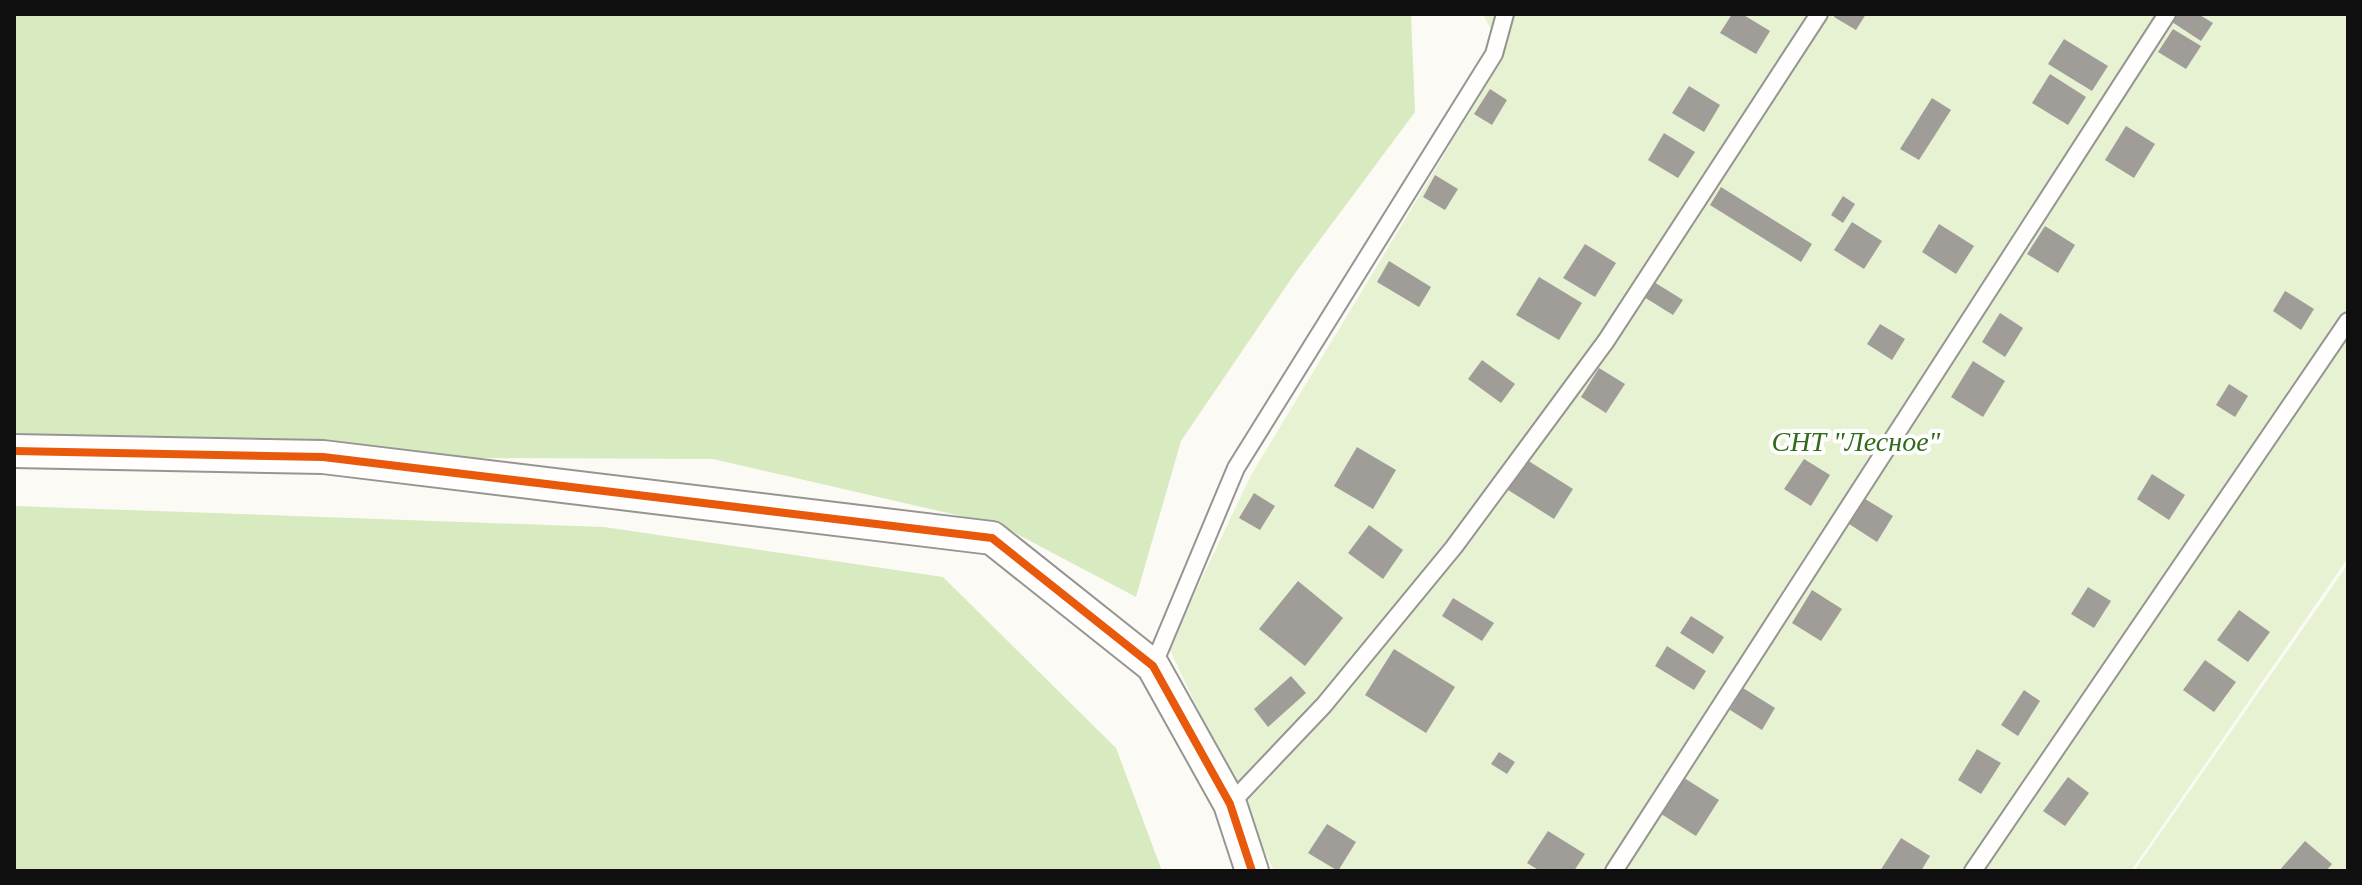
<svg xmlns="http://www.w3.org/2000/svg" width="2362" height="885" viewBox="0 0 2362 885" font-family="'Times New Roman',serif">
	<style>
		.green { fill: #e7f2d3 }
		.forest { fill: #d8eac0 }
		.building { fill: #a09d99 }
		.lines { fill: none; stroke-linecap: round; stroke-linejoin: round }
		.lane-casing { stroke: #969592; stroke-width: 20 }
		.street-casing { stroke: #969592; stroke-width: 36 }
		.lane { stroke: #fffefd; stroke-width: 16 }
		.street { stroke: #fffefd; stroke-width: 32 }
		.cycleway-casing { stroke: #fff; stroke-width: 13 }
		.cycleway { stroke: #e8590c; stroke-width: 8 }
		.labels { text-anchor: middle; stroke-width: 8; stroke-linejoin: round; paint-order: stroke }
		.park-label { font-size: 28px; font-style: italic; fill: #316a1b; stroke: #fff }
	</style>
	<rect width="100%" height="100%" fill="#fcfaf4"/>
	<g class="green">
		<path d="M1483,14H2348V558L2131,871H1274L1169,648L1250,477L1504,55Z"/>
		<path d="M2348,564V871H2134Z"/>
	</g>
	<g class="forest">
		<path d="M14,14H1411L1415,112L1293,276L1181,441L1136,597L1000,525L713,459L14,456Z"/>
		<path d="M14,506L604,527L943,577L1116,748L1162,871H14Z"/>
	</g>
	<g class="building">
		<path d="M1732,14H1742L1770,31L1756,54L1720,33Z"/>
		<path d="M1835,14H1866L1856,30L1834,17Z"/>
		<path d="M2177,14H2198L2213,23L2201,41L2172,22Z"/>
		<path d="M2173,29L2201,46L2186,69L2158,52Z"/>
		<path d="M2064,39L2108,66L2092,91L2048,64Z"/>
		<path d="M2050,74L2086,97L2068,125L2032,103Z"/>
		<path d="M1689,86L1720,105L1704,132L1672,113Z"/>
		<path d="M1490,89L1507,100L1492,125L1474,114Z"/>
		<path d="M1932,98L1951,110L1919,160L1900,149Z"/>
		<path d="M2126,126L2155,144L2134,178L2105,160Z"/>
		<path d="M1664,133L1695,152L1678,178L1648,160Z"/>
		<path d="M1435,175L1458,189L1445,210L1423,197Z"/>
		<path d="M1721,187L1812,244L1801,262L1710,205Z"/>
		<path d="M1843,196L1855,204L1843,223L1831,215Z"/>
		<path d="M1852,222L1882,241L1864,269L1834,250Z"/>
		<path d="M1939,224L1974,246L1956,274L1922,252Z"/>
		<path d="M2045,226L2075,245L2058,273L2027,254Z"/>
		<path d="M1585,244L1616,263L1595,297L1563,278Z"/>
		<path d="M1389,261L1431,287L1419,307L1377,282Z"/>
		<path d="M1539,277L1582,303L1559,340L1516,315Z"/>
		<path d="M1654,282L1683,300L1673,315L1644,297Z"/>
		<path d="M2285,291L2314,309L2301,330L2273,311Z"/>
		<path d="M2000,313L2023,328L2005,357L1982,342Z"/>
		<path d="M1880,324L1905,339L1892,360L1867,344Z"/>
		<path d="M1482,360L1515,384L1501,403L1468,379Z"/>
		<path d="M1973,361L2005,381L1983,417L1951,397Z"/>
		<path d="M1599,368L1625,384L1606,413L1581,397Z"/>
		<path d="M2229,384L2248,396L2235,417L2216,405Z"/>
		<path d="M1357,447L1396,470L1373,509L1334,486Z"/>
		<path d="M1804,459L1830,475L1811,506L1784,489Z"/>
		<path d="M1527,460L1573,489L1554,519L1508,490Z"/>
		<path d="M2152,474L2185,495L2169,520L2137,499Z"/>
		<path d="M1254,493L1275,506L1260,530L1239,518Z"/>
		<path d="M1862,497L1893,516L1877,542L1846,522Z"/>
		<path d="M1369,525L1403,550L1383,579L1348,553Z"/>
		<path d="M1298,581L1343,618L1305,666L1259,629Z"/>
		<path d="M2088,587L2111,601L2094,628L2071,614Z"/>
		<path d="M1812,590L1842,609L1821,641L1792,623Z"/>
		<path d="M1453,598L1494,623L1482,641L1442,616Z"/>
		<path d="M2239,610L2270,632L2248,662L2217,640Z"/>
		<path d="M1691,616L1724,637L1713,654L1680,633Z"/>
		<path d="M1667,646L1706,671L1694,690L1655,666Z"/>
		<path d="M1394,649L1455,687L1426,733L1365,695Z"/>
		<path d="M2205,660L2236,682L2214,712L2183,690Z"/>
		<path d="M1291,676L1306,693L1268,727L1254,709Z"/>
		<path d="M1743,688L1775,708L1762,730L1730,710Z"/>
		<path d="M2024,690L2040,701L2018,736L2001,725Z"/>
		<path d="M1977,749L2001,763L1981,794L1958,780Z"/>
		<path d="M1499,752L1515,762L1507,774L1491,764Z"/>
		<path d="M1681,776L1719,800L1696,836L1658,812Z"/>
		<path d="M2068,777L2089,793L2065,826L2043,811Z"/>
		<path d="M1327,824L1356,842L1338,871L1308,853Z"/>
		<path d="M1548,831L1585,854L1574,871H1540L1527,863Z"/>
		<path d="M1901,838L1930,856L1921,871H1880Z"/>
		<path d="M2305,841L2332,864L2326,871H2279Z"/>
	</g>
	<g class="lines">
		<defs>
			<g id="lane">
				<path d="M1153,666L1236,468L1494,54L1505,14"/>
				<path d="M1230,804L1324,705L1454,547L1606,341L1819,14"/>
				<path d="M1614,871L2167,14"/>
				<path d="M1973,871L2348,321"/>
			</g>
			<path id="street" d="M14,451L323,457L992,538L1153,666L1230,804L1252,871"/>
		</defs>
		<use href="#lane" class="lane-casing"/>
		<use href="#street" class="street-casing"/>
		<use href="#lane" class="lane"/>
		<use href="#street" class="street"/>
		<defs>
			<path id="cycleway" d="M14,451L323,457L992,538L1153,666L1230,804L1252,871"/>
		</defs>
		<use href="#cycleway" class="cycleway-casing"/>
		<use href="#cycleway" class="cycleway"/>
	</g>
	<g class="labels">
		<g class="park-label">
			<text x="1856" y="451">СНТ "Лесное"</text>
		</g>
	</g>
	<rect width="2362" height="885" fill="none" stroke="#0f0f0f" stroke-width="32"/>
</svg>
